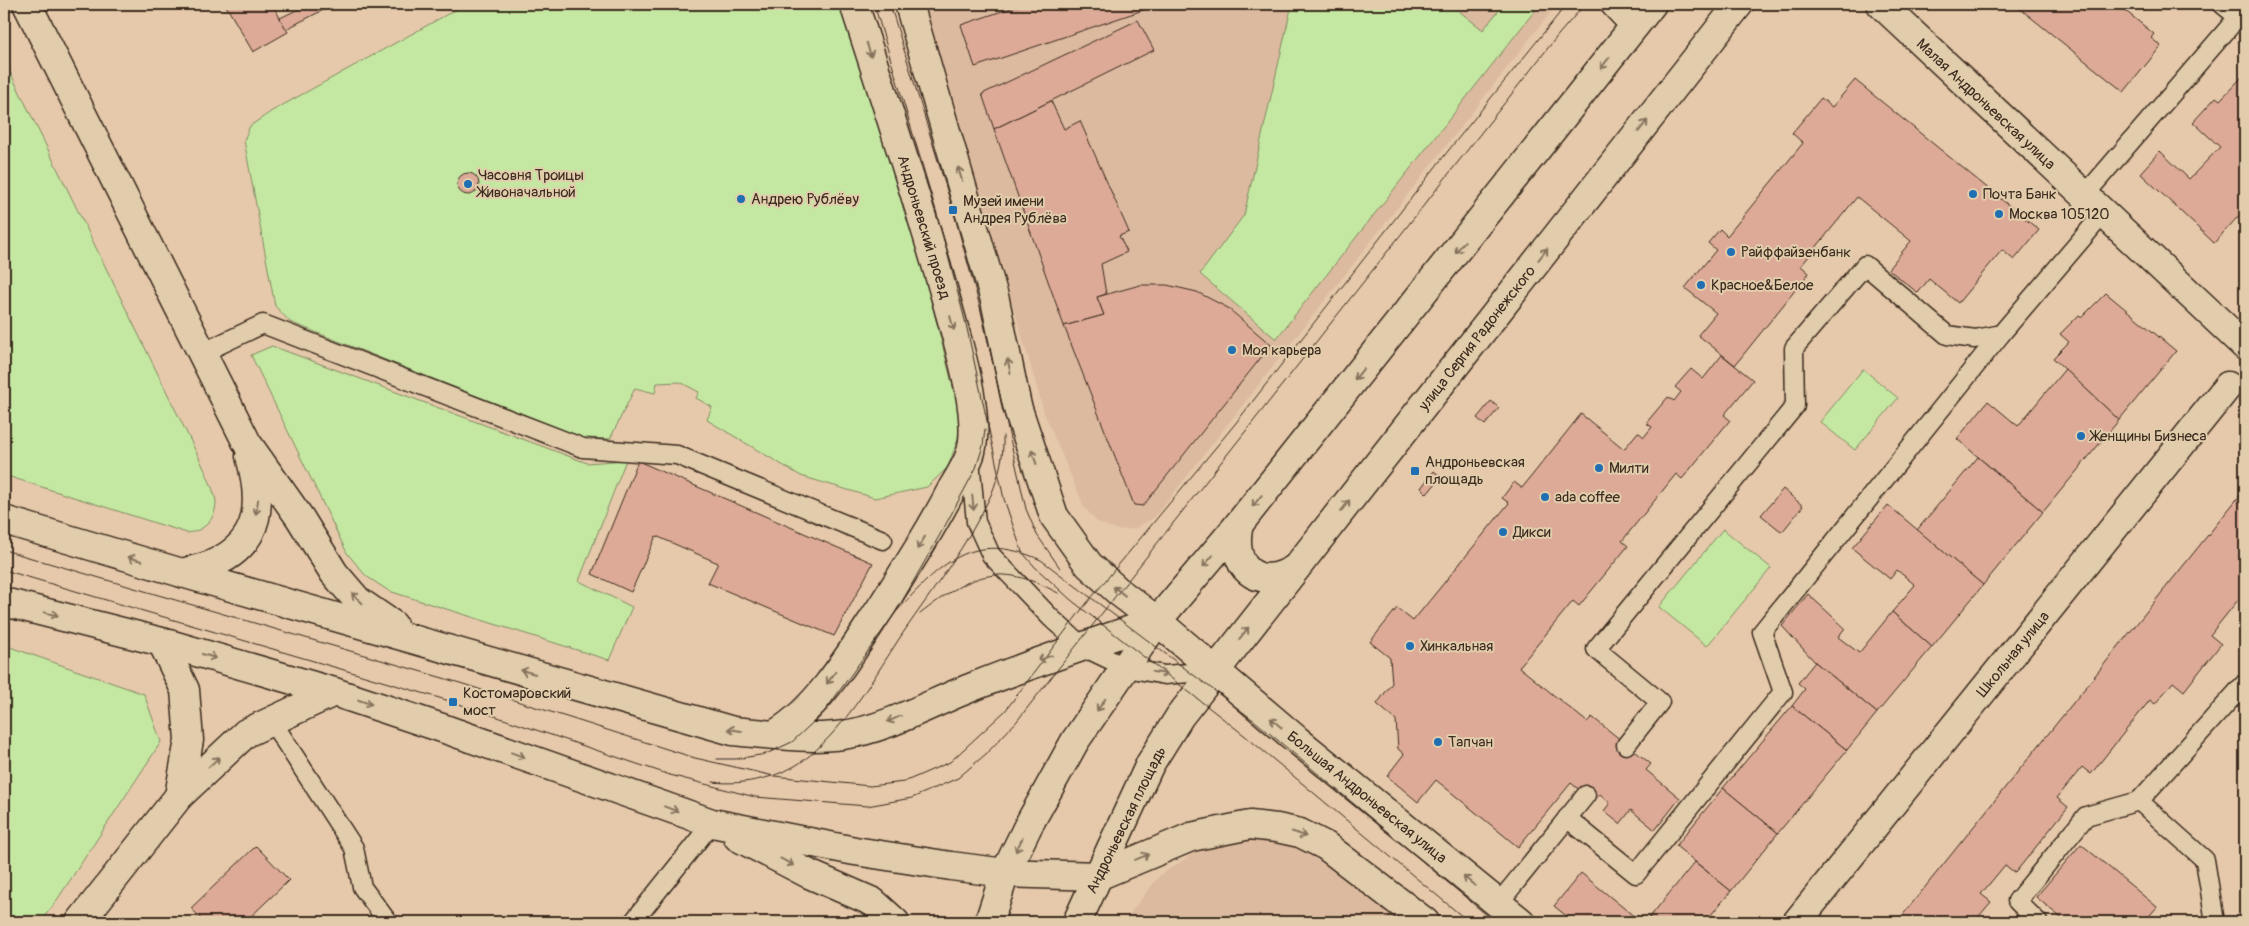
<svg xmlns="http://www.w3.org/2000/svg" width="2249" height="926" viewBox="0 0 2249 926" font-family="Pangolin,sans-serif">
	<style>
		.built { fill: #dcba9f }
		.green { fill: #c4e8a2; stroke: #808960 }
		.building { fill: #ddaa97; stroke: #3b2a1e }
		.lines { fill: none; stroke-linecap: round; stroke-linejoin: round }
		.lane-casing { stroke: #3b2a1e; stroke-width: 21 }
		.street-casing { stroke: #3b2a1e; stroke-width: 31 }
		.secondary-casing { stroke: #3b2a1e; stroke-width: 31 }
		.lane { stroke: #e1ccab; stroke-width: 18 }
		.street { stroke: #e1ccab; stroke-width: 28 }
		.secondary { stroke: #e1ccab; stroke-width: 28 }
		.tram { stroke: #3b2a1e; stroke-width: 1 }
		.oneway { stroke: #86735d }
		.poi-dot { fill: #1f6fb2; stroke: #e1ccab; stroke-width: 2 }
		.labels { text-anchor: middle; stroke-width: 4; stroke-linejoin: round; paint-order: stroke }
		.street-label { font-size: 15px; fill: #3b2a1e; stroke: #e1ccab }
		.poi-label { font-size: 15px; fill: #3b2a1e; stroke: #e1ccab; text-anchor: start }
	</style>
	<rect width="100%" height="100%" fill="#e5c9aa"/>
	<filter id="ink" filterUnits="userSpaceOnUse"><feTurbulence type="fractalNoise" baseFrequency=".02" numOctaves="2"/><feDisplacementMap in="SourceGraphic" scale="10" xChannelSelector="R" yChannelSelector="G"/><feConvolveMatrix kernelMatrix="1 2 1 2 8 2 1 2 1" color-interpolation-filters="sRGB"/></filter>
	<g filter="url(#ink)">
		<g class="built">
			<path d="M924,4H1557L1155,517L1134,529L1118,530L1097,522L1084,507L1045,415Z"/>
			<path d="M1243,836L1280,838L1320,852L1408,922H1126L1131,912L1159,876L1197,851Z"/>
		</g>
		<g class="green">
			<path d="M466,4H839L902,185L960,415L958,439L948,467L927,487L875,498L801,476L707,420L712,407L696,398L699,392L680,382L657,383L655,393L635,388L610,439L582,438L290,322L275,306L244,140L250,126L272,111Z"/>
			<path d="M1292,4H1450L1483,30L1504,4H1540L1276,339L1200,274L1244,215Z"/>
			<path d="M4,60L201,462C205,471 216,494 216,503C215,521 203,531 187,533L4,475Z"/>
			<path d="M272,346L587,463L626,460L579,581L632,607L609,660L389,591L366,576L347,553L251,355Z"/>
			<path d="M1863,369L1898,398L1855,450L1820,422Z"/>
			<path d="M1723,529L1771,568L1707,646L1659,607Z"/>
			<path d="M4,645L144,694L161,742L55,903L40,922H4Z"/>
		</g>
		<g class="building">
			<path d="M225,4H272L288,32L253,52Z"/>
			<path d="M309,4H335L286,29L280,18Z"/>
			<path d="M1023,4H1151L1152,7L975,67L961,25Z"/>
			<path d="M2014,4H2117L2154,34L2151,38L2161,46L2124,92Z"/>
			<path d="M1138,20L1154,50L994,129L982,94Z"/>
			<path d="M2245,74V209L2214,243L2140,173L2160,151L2189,179L2220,147L2193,122L2216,97L2220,100Z"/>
			<path d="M1855,80L2039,230L2014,260L2002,250L1958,303L1929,279L1918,293L1888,269L1911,241L1857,197L1801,266L1809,273L1735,365L1698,335L1716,313L1685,288L1716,250L1708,243L1720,229L1727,236L1803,143L1792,133L1821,98L1832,107Z"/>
			<path d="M1051,101L1064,129L1080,121L1129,232L1119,236L1127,252L1101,264L1106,294L1097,297L1104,315L1064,326L994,129Z"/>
			<circle cx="468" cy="184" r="11"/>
			<path d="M1140,285H1167L1197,292L1228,308L1271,345L1143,506L1134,505L1064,326L1104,315L1097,297Z"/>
			<path d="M2106,293L2176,351L2119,420L2053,358L2069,342L2060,334L2079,315L2082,317Z"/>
			<path d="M1722,355L1753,380L1724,415L1730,420L1682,479L1676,474L1622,541L1628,546L1579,606L1573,601L1519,667L1587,722L1592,717L1651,764L1646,770L1680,798L1655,830L1631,810L1620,824L1604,811L1610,803L1600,794L1594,802L1571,783L1518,847L1436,780L1418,802L1387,776L1404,754L1398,749L1396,720L1377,704L1392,683L1390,658L1370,642L1397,608L1413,621L1509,503L1502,498L1514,482L1522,488L1581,414L1624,449L1638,432L1644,437L1652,427L1646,423L1668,397L1674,401L1681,392L1675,387L1691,369L1703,379Z"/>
			<path d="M2065,369L2119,420L2043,512L1957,439L1988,401L2018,426Z"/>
			<path d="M1491,401L1499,408L1485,425L1477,418Z"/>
			<path d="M1978,457L2043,512L1983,585L1917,530Z"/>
			<path d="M638,461L873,563L834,636L708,583L718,563L656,536L631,592L592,574Z"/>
			<path d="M1434,471L1441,477L1427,494L1421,488Z"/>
			<path d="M1783,489L1803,506L1782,532L1761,515Z"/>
			<path d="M2245,489V606L2238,600L2210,635L2221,644L2184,691L2173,682L2155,704L2150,700L2091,774L2082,767L2057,798L2068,807L2015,873L2005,865L1981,894L1991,902L1974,922H1897Z"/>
			<path d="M1888,505L1983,585L1932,647L1892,612L1915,585L1897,570L1890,579L1852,548Z"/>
			<path d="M1808,594L1845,628L1838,637L1859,653L1892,612L1932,647L1877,713L1815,662L1782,626Z"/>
			<path d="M1815,662L1877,713L1847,750L1792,706L1805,689L1798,683Z"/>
			<path d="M1792,706L1847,750L1778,833L1723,788Z"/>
			<path d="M1723,788L1778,833L1731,891L1676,846Z"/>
			<path d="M2081,844L2157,907L2144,922H2066L2036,897Z"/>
			<path d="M256,846L289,880L245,922H204L191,908Z"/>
			<path d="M1695,862L1731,891L1705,922H1654L1649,918Z"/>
			<path d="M1581,873L1641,922H1574L1554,906Z"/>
		</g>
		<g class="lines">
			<defs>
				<g id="lane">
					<path d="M2084,196L2238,17L2222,4"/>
					<path d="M202,353L263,324L583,448L677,455L883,540"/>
					<path d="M970,460L976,522L991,555L1051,618L1083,647L1127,668L1165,675L1214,671"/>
					<path d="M271,720L354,848L362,887L388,922"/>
					<path d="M1626,745L1660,702L1596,649L1795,406L1794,348L1865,265L1947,335L1975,339L2001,334L2103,214"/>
					<path d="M1567,818L1636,874L1783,692L1762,632L2001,334"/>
					<path d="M1498,904L1586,795"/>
					<path d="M633,922L712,823"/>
					<path d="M2038,922L2017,901L2086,816L2139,801"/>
					<path d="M2215,922L2205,860L2139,801L2245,683"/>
				</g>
				<g id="street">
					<path d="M909,4L995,300L1017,406L1054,516L1089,565L1119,592L1157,621"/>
					<path d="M1615,4L1635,25"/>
					<path d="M1881,4L2245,346"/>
					<path d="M1239,524C1229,567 1257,593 1296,568"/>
					<path d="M777,733C820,707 854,648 882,606C907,567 932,528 953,487C959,477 966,466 970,455C983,417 956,337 946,299C918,200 886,102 854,4"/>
					<path d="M1797,922L2228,386"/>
				</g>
				<g id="secondary">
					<path d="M27,4L247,443L300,518L334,573L358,601L393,625"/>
					<path d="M4,520L182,573L733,731C767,734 810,740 843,735C887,729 933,702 975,686C1035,662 1096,642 1157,621"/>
					<path d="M182,573C192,570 205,568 215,563C263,541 262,500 250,456"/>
					<path d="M4,602L162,642L334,692L442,728L712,823L855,851L951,866L1005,873L1098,876L1191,837L1250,825L1277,828L1300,833L1326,846L1425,922"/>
					<path d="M1157,621L1297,740L1521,922"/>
					<path d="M162,642L185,690L189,740L179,796"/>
					<path d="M738,837L809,874L873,902L895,922"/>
					<path d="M80,922L179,796L246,733L334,692"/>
					<path d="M989,922L1005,873L1028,826L1075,741L1157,621L1239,524L1652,4"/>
					<path d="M1077,922L1150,764L1180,716L1739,4"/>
				</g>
			</defs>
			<use href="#lane" class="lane-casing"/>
			<use href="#street" class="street-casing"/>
			<use href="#secondary" class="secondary-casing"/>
			<use href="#lane" class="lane"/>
			<use href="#street" class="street"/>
			<use href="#secondary" class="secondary"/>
			<g class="tram">
				<path d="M874,4L937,214L966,324L1004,499L1022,552L1035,567L1071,600L1244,735L1469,922"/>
				<path d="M890,4L953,210L980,307L1026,509L1037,535L1060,568"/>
				<path d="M4,550L460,683L695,758L774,776L870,786L904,782L950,762L1005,711L1082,609L1235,424L1448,151L1567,4"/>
				<path d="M4,570L453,702L670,775L755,797L867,806L912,798L958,778L987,753L1017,721L1559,34L1585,4"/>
				<path d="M896,612C941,564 971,529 1041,560L1256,722L1495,922"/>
				<path d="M920,614C970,575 998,560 1058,593"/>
				<path d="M717,759H736L766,754L792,742L825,711L896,612L946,524L976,468L983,446L985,429"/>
				<path d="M713,782C744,786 785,777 809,756C849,723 875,675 903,633C934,588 968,544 991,495C999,476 1004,455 1003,436"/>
			</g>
		</g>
		<defs><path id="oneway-shaft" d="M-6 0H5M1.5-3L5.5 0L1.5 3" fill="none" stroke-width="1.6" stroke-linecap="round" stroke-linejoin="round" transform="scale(1.25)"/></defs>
		<g class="oneway">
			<use href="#oneway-shaft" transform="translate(869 50) rotate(72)"/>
			<use href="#oneway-shaft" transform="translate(1605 63) rotate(128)"/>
			<use href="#oneway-shaft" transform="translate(1643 126) rotate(-52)"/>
			<use href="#oneway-shaft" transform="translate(960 174) rotate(-107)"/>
			<use href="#oneway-shaft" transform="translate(1460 247) rotate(129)"/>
			<use href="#oneway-shaft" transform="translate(1543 254) rotate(-52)"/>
			<use href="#oneway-shaft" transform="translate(952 323) rotate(74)"/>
			<use href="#oneway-shaft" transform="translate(1009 366) rotate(-102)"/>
			<use href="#oneway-shaft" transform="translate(1359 374) rotate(129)"/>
			<use href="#oneway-shaft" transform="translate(1034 457) rotate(-109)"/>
			<use href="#oneway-shaft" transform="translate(1257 501) rotate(129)"/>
			<use href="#oneway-shaft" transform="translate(973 503) rotate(84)"/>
			<use href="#oneway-shaft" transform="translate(1345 506) rotate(-52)"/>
			<use href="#oneway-shaft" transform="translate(257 507) rotate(99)"/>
			<use href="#oneway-shaft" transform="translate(921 543) rotate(122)"/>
			<use href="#oneway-shaft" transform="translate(135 559) rotate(-163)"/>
			<use href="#oneway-shaft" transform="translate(1208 561) rotate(131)"/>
			<use href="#oneway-shaft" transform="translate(1119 591) rotate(-142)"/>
			<use href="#oneway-shaft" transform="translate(357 598) rotate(-136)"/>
			<use href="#oneway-shaft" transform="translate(51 614) rotate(14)"/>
			<use href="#oneway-shaft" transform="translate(1244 633) rotate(-52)"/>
			<use href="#oneway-shaft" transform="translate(209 656) rotate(16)"/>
			<use href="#oneway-shaft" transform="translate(1045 658) rotate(160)"/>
			<use href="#oneway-shaft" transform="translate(528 672) rotate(-164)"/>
			<use href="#oneway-shaft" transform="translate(1160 673) rotate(7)"/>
			<use href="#oneway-shaft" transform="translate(831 678) rotate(126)"/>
			<use href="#oneway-shaft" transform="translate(365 702) rotate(18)"/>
			<use href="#oneway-shaft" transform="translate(1101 705) rotate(125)"/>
			<use href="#oneway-shaft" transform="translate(894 719) rotate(156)"/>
			<use href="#oneway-shaft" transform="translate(1276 723) rotate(-140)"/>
			<use href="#oneway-shaft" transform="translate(735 730) rotate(-171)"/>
			<use href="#oneway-shaft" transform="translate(518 755) rotate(20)"/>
			<use href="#oneway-shaft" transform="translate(214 762) rotate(-43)"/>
			<use href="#oneway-shaft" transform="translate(671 809) rotate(20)"/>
			<use href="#oneway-shaft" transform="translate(1299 834) rotate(19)"/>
			<use href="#oneway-shaft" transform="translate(1019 845) rotate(116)"/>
			<use href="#oneway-shaft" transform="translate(1142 857) rotate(-23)"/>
			<use href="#oneway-shaft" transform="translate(787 862) rotate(28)"/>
			<use href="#oneway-shaft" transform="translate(1469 881) rotate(-141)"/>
		</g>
	</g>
	<g class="poi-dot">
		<circle cx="468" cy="184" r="5"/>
		<circle cx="1973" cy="194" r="5"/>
		<circle cx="741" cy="199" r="5"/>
		<rect x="948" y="205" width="10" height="10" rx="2.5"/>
		<circle cx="1999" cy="214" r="5"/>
		<circle cx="1731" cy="252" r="5"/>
		<circle cx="1701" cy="285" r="5"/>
		<circle cx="1232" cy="350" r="5"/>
		<circle cx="2081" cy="436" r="5"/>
		<circle cx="1599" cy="468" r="5"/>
		<rect x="1410" y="466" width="10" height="10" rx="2.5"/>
		<circle cx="1545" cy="497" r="5"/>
		<circle cx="1503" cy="532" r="5"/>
		<circle cx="1410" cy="646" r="5"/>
		<rect x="448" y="697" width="10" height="10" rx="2.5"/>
		<circle cx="1438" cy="742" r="5"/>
	</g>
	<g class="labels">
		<g class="street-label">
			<text transform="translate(1986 104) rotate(43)" y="5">Малая Андроньевская улица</text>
			<text transform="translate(924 227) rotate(73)" y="5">Андроньевский проезд</text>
			<text transform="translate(1477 338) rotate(-52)" y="5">улица Сергия Радонежского</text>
			<text transform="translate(2013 654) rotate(-51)" y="5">Школьная улица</text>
			<text transform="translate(1367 797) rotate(39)" y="5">Большая Андроньевская улица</text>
			<text transform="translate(1126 820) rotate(-64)" y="5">Андроньевская площадь</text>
		</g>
		<g class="poi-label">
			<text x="478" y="180">Часовня Троицы<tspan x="478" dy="17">Живоначальной</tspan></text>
			<text x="1983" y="199">Почта Банк</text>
			<text x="751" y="204">Андрею Рублёву</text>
			<text x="963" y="206">Музей имени<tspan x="963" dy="17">Андрея Рублёва</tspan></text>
			<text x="2009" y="219">Москва 105120</text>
			<text x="1741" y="257">Райффайзенбанк</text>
			<text x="1711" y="290">Красное&amp;Белое</text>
			<text x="1242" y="355">Моя карьера</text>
			<text x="2091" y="441">Женщины Бизнеса</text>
			<text x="1425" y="467">Андроньевская<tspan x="1425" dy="17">площадь</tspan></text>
			<text x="1609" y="473">Милти</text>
			<text x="1555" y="502">ada coffee</text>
			<text x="1513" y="537">Дикси</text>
			<text x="1420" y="651">Хинкальная</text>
			<text x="463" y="698">Костомаровский<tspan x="463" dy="17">мост</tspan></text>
			<text x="1448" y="747">Тапчан</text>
		</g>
	</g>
	<rect width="2249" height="926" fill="none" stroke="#e1ccab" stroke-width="20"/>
	<rect x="10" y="10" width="2229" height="906" fill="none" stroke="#3b2a1e" stroke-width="2" filter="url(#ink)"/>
</svg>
